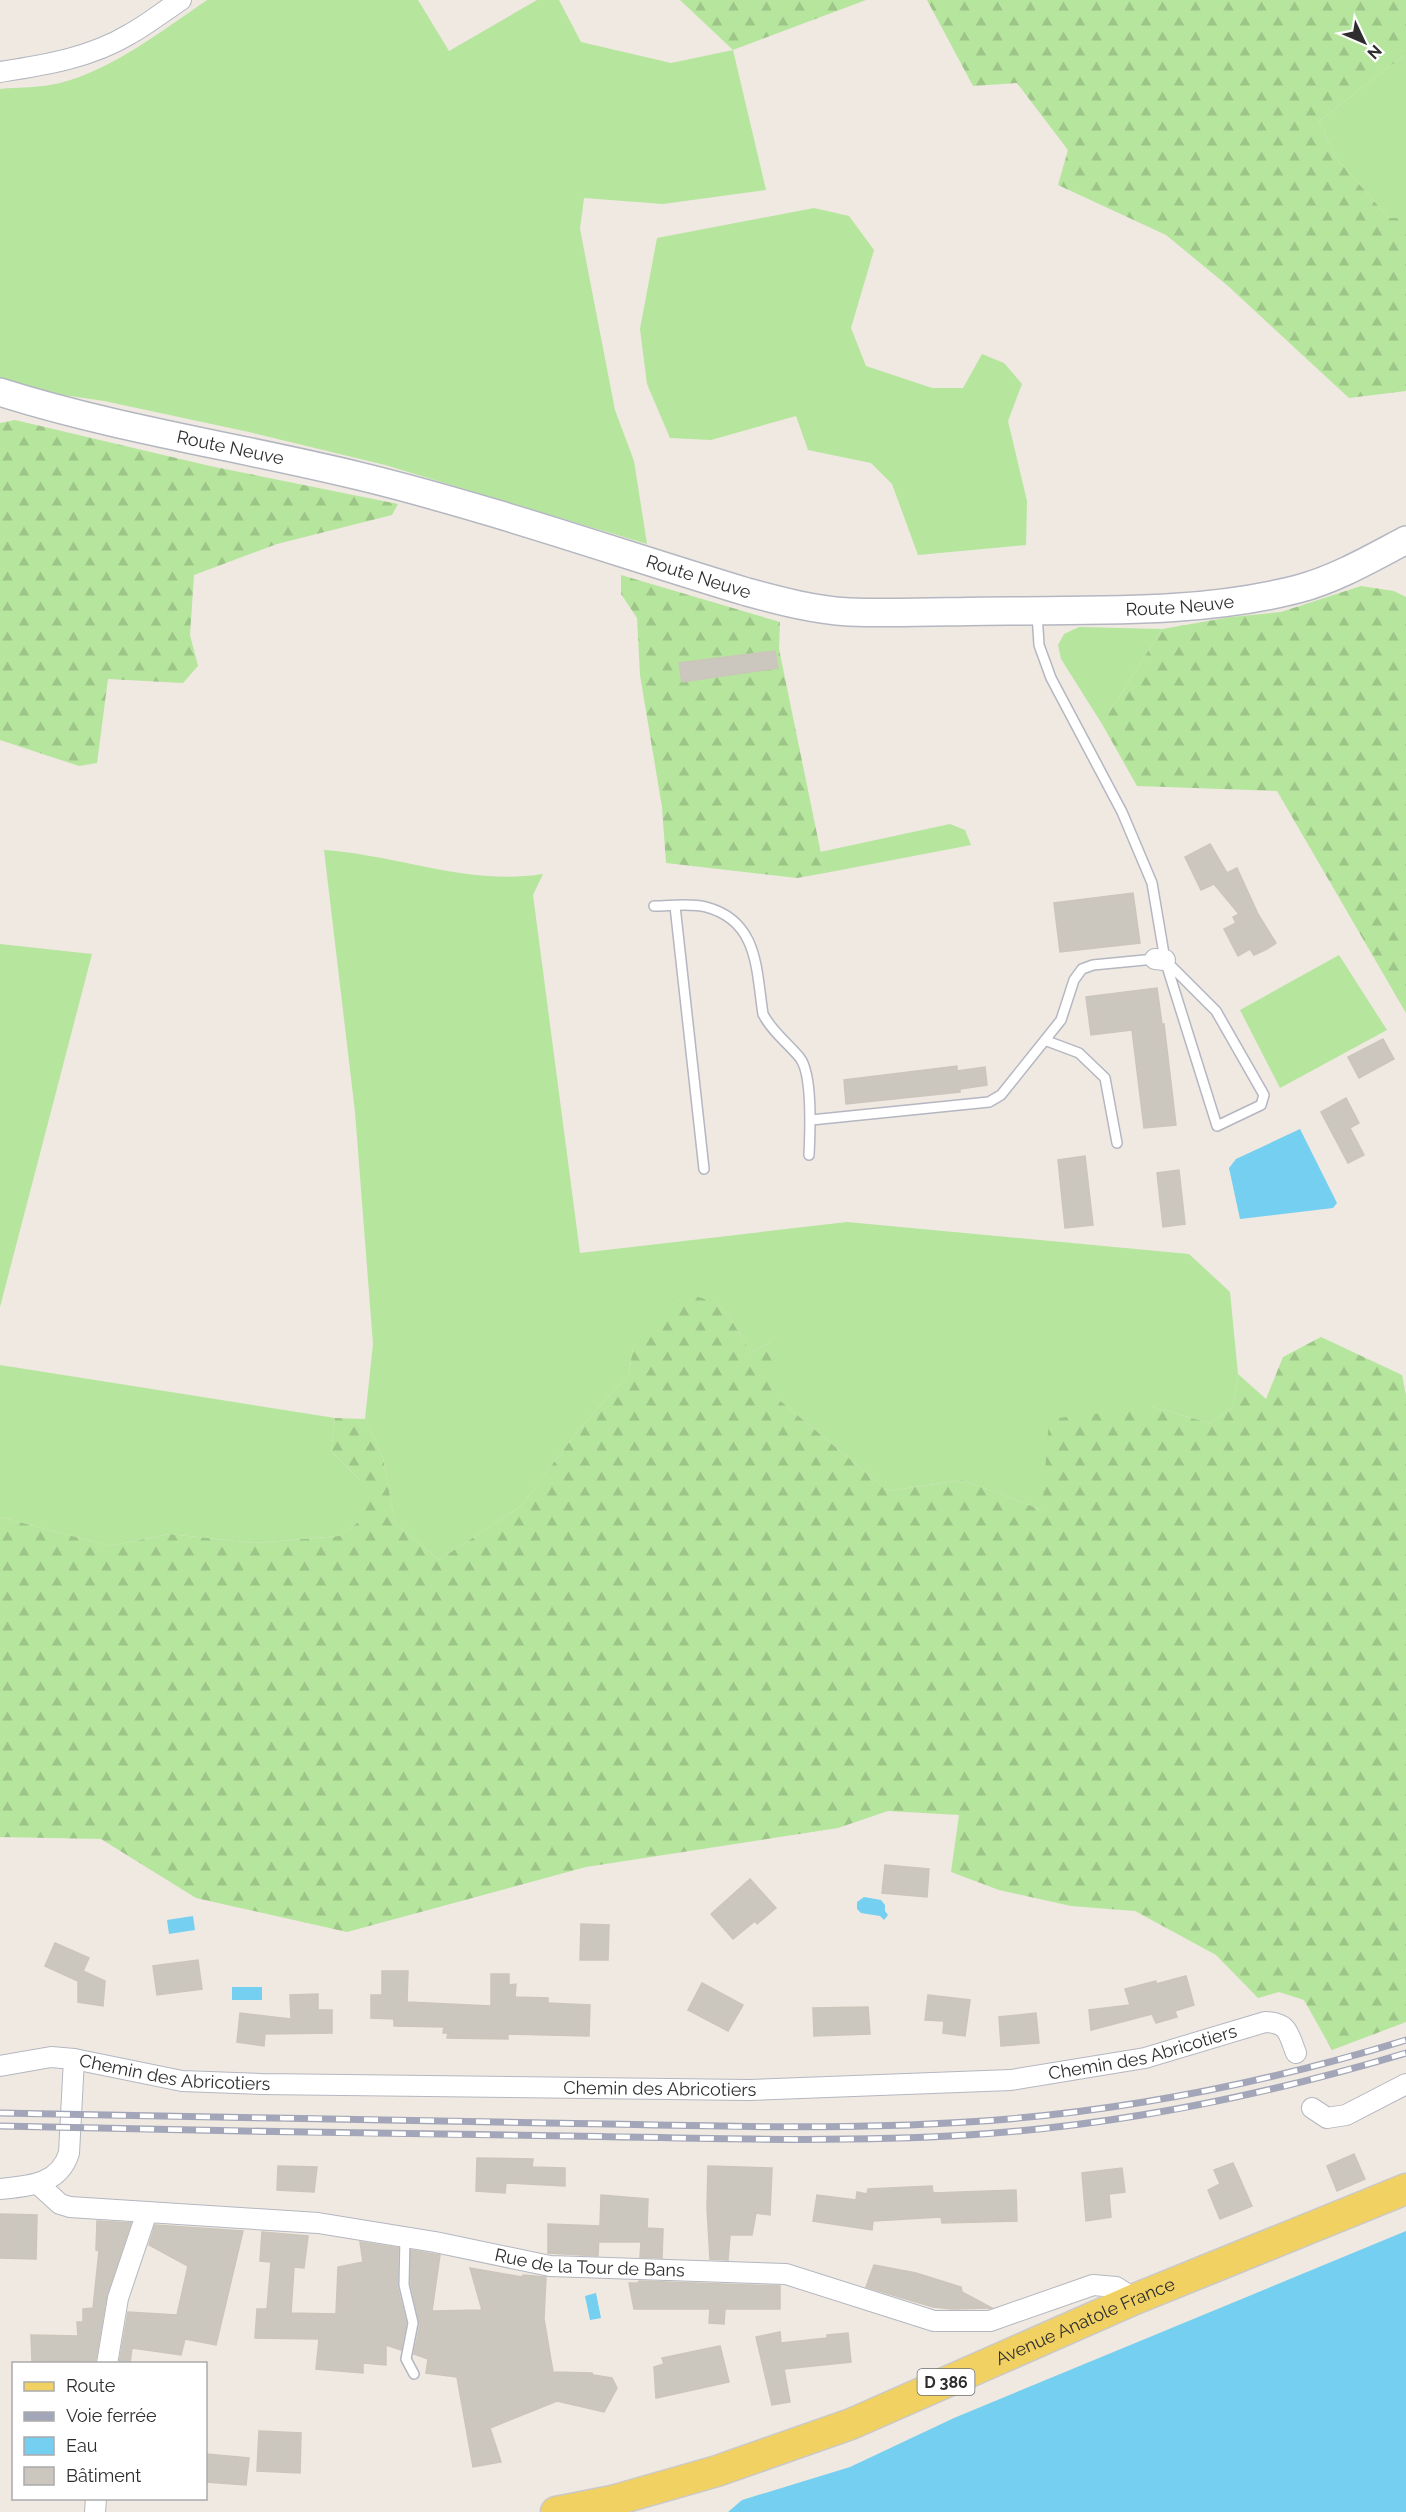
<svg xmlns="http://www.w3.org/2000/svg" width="1406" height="2512" viewBox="0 0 1406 2512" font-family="Raleway,sans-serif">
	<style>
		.grass { fill: #b6e59e }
		.forest { fill: url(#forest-firs) }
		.water { fill: #75cff0 }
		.building { fill: #cbc7bf; stroke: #cbc5ba; stroke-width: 1.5 }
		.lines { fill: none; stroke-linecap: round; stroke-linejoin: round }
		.lane-casing { stroke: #b4b7c1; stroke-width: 12 }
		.street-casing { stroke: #b4b7c1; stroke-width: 22 }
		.secondary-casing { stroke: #b4b7c1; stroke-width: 30 }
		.primary-casing { stroke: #c9c9c9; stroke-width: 33 }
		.lane { stroke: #fff; stroke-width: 9 }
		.street { stroke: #fff; stroke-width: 20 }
		.secondary { stroke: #fff; stroke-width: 27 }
		.primary { stroke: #f2d163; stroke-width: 30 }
		.rail-casing { stroke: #a3a6b8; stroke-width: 7 }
		.rail { stroke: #fff; stroke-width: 4.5; stroke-dasharray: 14; stroke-linecap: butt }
		.labels { text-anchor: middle; stroke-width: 4.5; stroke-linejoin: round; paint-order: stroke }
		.shield { fill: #fff; stroke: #6d6d6d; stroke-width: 1.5 }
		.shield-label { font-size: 16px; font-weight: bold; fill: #2e2e2e }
		.street-label { font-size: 18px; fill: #2e2e2e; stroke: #fff }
	</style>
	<defs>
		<pattern id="forest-firs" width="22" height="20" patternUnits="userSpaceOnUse" patternTransform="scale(1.5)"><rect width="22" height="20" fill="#b6e59e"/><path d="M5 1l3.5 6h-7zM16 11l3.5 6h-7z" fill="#9dc588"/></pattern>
	</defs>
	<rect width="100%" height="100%" fill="#efe9e1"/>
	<g class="grass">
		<path d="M207,0H418L449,51L537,0H559L581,42L671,63L733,50L766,190L663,204L584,198L580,229L615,410L634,461L647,544L385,465L249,432L104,401L29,390L0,380V89C19,87 41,88 60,83C112,70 163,30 207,0Z"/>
		<path d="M1406,54V218H1389L1336,158L1319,121Z"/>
		<path d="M814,208L849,216L874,250L851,328L866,366L932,388H963L982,354L1004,363L1022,384L1008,421L1027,501L1026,545L918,555L892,484L871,463L808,450L796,416L711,440L670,438L647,384L640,329L657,238Z"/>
		<path d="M1079,627L1162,629L1102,724L1061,659L1058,645L1064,634Z"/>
		<path d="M950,824L965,830L971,845L825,873L820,852Z"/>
		<path d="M324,850C397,855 470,886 543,874L533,895L580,1253L847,1222L1189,1254L1230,1292L1238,1374L1233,1407L1210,1423L1152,1407L1042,1510L962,1480L888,1491L777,1398L771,1342L751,1353L732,1321L717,1303L633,1346L629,1374L579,1429L521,1506L439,1560L395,1523L383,1458L365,1419L373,1344L355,1112Z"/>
		<path d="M0,944L92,954L0,1307Z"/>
		<path d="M1339,955L1387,1030L1280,1088L1240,1010Z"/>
		<path d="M0,1365L335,1418L331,1451L360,1480V1521L339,1536L255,1543L169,1534L110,1546L0,1517Z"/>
	</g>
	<g class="forest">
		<path d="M680,0H866L733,50Z"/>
		<path d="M927,0H1406V54L1319,121L1336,158L1389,218H1406V391L1349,398L1228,286L1166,235L1058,185L1068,150L1017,83L973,86Z"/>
		<path d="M15,420L210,466L398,504L392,515L277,544L194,575L190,635L198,666L183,683L108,679L97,763L79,766L0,740V423Z"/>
		<path d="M621,575L780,622L779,649L825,873L797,878L666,863L662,807L640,675L637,618L621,594Z"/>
		<path d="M1361,586L1394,591L1406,597V1013L1277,791L1137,786L1102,724L1162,629L1231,617L1281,612Z"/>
		<path d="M680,1291L717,1303L732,1321L751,1353L771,1342L779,1348L777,1398L888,1491L962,1480L1042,1510L1049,1419L1152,1407L1210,1423L1233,1407L1238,1374L1266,1399L1283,1357L1321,1337L1402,1375L1406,1395V2022L1332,2050L1304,2000L1279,1992L1258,1998L1216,1955L1135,1911L1071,1906L999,1890L951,1872L959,1815L888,1811L838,1828L586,1867L347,1932L196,1898L101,1839L0,1837V1517L110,1546L169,1534L255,1543L339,1536L360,1521V1480L331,1451L335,1418L365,1419L383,1458L395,1523L439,1560L521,1506L579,1429L629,1374L633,1346Z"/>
	</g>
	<g class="water">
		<path d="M1300,1129L1337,1203L1333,1208L1240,1219L1229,1168L1236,1159Z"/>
		<path d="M864,1897L881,1900L885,1905V1911L888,1915L884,1920L880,1916L861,1913L857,1909V1902Z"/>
		<path d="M193,1916L195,1930L169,1934L167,1920Z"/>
		<rect x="232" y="1987" width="30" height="13"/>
		<path d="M1406,2231V2512H728L742,2500L850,2467L954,2418Z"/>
		<path d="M596,2293L601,2318L590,2320L585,2296Z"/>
	</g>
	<g class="building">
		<path d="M775,651L778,668L682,682L679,663Z"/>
		<path d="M1210,844L1227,873L1237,868L1258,914L1276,943L1267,949L1254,955L1250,949L1238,956L1224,929L1236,923L1233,917L1239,914L1214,884L1201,890L1185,857Z"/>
		<path d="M1133,893L1140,943L1060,952L1054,903Z"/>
		<path d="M1157,988L1162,1024H1164L1176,1125L1144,1128L1132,1030L1091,1035L1086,997Z"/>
		<path d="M1383,1039L1394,1059L1359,1078L1348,1057Z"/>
		<path d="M957,1066V1071L985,1067L987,1085L960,1089V1092L846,1104L844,1080Z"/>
		<path d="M1346,1098L1359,1123L1350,1128L1364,1155L1348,1163L1321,1112Z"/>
		<path d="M1085,1156L1093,1225L1065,1228L1058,1160Z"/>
		<path d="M1179,1170L1185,1224L1163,1227L1157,1173Z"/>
		<path d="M885,1865L929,1869L927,1897L882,1893Z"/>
		<path d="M750,1879L776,1908L757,1924L755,1921L733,1939L711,1914Z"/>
		<path d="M581,1924L609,1925L608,1960H580Z"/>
		<path d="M55,1943L89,1958L83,1971L105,1981L103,2006L78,2002V1981L45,1966Z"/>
		<path d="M198,1960L202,1989L157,1995L153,1966Z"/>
		<path d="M382,1971H408L407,2002L491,2006V1974H509V1985L516,1984L515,1997L548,1998V2003L590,2005L589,2036L508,2034V2039L447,2038L448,2033H443L444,2027L394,2026V2019L371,2018V1995H382Z"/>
		<path d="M1186,1976L1194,2005L1175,2011L1177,2017L1156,2023L1152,2014L1091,2030L1089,2010L1130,2005L1125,1989L1156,1981V1984Z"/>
		<path d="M702,1983L743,2005L728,2031L688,2010Z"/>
		<path d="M318,1994V2010H332V2033L265,2034L264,2046L237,2042L240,2013L291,2019L290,1995Z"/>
		<path d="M928,1995L970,2000L965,2036L943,2033L944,2021L925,2020Z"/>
		<path d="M868,2007L870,2034L814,2036L813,2008Z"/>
		<path d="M1036,2013L1039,2043L1001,2046L999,2017Z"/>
		<path d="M1354,2154L1365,2179L1337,2191L1327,2166Z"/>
		<path d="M477,2158L533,2159L532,2167L565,2168V2186L506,2183L505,2193L476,2191Z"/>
		<path d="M1233,2163L1252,2206L1220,2219L1208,2190L1220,2184L1214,2170Z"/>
		<path d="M278,2166L317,2167L314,2192L277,2190Z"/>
		<path d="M708,2166L772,2168L770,2215L756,2213L752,2235H730L728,2260L710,2259L707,2208Z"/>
		<path d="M1122,2168L1125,2192L1109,2194L1111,2217L1086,2221L1082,2173Z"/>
		<path d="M932,2186L933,2193L1016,2190L1017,2221L942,2223L941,2217L873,2221L872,2230L813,2221L817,2195L856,2200L857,2192L867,2194L868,2189Z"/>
		<path d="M601,2195L648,2199L647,2228L663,2229L662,2258L640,2257L641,2242H599V2234L598,2256L548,2253V2224L600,2226Z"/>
		<path d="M0,2214L37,2215L36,2259L0,2258Z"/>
		<path d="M97,2221L131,2223L107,2294L95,2364H77V2361L32,2362L31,2335L78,2336L77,2322H83V2309L93,2308L99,2251L96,2250Z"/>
		<path d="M155,2225L243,2231L216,2345L185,2339L181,2355L132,2348L130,2364H119L128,2312L177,2315L188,2266L149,2245Z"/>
		<path d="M262,2232L308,2236L304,2268L294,2267L291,2313L336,2314L338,2267L363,2262L360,2242L398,2248L397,2286L406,2323L401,2350L386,2345V2365L363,2363V2373L316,2369L319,2339L255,2338L257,2309H267L271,2262L260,2261Z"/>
		<path d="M411,2250L440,2255L432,2311L482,2310L470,2268L522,2277L523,2275L546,2277L544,2319L553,2372L592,2373L593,2375L612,2378L617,2388L604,2412L557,2401L490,2428L501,2462L473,2467L457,2377L426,2373L428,2359L414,2354L420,2324L411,2284Z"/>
		<path d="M874,2265L916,2273L961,2287L962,2292L992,2308L952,2309L933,2307L866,2287Z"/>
		<path d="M639,2281L780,2286V2309H725L724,2324L709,2323L710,2309H634L629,2283H638Z"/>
		<path d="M780,2332L781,2343L827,2338V2335L848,2333L851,2362L784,2369L790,2402L772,2405L756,2337Z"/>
		<path d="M720,2346L729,2382L656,2398L654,2367L664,2364L662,2358Z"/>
		<path d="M259,2431L301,2433L300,2473L257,2471Z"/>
		<path d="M206,2454L249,2458L246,2485L206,2482Z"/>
	</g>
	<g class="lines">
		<defs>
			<g id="lane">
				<path d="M1037,613L1039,645L1051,678L1122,812L1152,883L1165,960L1217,1126L1261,1105L1264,1095L1216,1011L1165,960"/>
				<path d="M654,906C670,906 691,903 706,907C759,921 756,970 763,1014C772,1032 788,1043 800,1058C813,1075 810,1133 809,1155"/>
				<path d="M675,906L704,1169"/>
				<path d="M1047,1041L1079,1053L1105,1078L1117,1143"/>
				<path d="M811,1120L989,1102L1001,1095L1061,1020L1074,980L1082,969L1093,965L1155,959"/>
				<path d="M405,2237L404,2285L413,2323L406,2359L414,2374"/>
			</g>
			<g id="street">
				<path d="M0,72C45,65 90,58 130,34C148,24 164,11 181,0"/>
				<path d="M1155,959L1165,960"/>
				<path id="s1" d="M0,2066L51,2057L74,2059L182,2081L261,2084L748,2090L1011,2080L1145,2058L1265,2022C1289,2023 1288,2033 1296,2053"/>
				<path d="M1312,2108L1327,2118L1346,2115L1406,2084"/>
				<path id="s2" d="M38,2184L60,2204L70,2207L318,2223L435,2242L550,2266L786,2274L934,2321H990L1093,2285L1116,2287L1135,2299"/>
				<path d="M0,2189C29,2186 59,2185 69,2153L74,2059"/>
				<path d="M107,2364L118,2298L147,2212"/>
				<path d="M95,2512L96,2498"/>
			</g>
			<g id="secondary">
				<path id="s3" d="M0,392C117,429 240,447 359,476C490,508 618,553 747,592C780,601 814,610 849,612C902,614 956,611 1009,611C1105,610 1205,613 1298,589C1336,579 1372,558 1406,540"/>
			</g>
			<g id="primary">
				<path id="s4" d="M556,2512L612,2501L717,2471L851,2424L1135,2299L1406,2189"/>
			</g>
		</defs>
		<use href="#lane" class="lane-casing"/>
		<use href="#street" class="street-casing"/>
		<use href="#secondary" class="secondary-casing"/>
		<use href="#primary" class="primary-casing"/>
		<use href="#lane" class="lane"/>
		<use href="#street" class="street"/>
		<use href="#secondary" class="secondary"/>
		<use href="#primary" class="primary"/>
		<defs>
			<g id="rail">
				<path d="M0,2113C182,2117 365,2119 547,2123C687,2125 827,2131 967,2122C1116,2113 1263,2084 1406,2040"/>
				<path d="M0,2126C190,2130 379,2134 569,2136C701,2138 834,2143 967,2135C1116,2126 1263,2096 1406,2053"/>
			</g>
		</defs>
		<use href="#rail" class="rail-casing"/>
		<use href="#rail" class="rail"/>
	</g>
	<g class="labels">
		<rect class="shield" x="917.5" y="2369" width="57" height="26" rx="4.5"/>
		<g class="shield-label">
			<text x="946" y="2388">D 386</text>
		</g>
		<g class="street-label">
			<text dy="6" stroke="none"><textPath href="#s3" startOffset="237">Route Neuve</textPath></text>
			<text dy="6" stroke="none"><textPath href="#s3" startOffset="723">Route Neuve</textPath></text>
			<text dy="6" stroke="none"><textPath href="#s3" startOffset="1209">Route Neuve</textPath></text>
			<text dy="6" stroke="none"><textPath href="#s1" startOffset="1149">Chemin des Abricotiers</textPath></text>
			<text dy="6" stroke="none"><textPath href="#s1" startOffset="177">Chemin des Abricotiers</textPath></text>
			<text dy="6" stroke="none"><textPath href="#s1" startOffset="663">Chemin des Abricotiers</textPath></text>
			<text dy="6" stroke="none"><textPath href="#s2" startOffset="564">Rue de la Tour de Bans</textPath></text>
			<text dy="6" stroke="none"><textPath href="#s4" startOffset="564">Avenue Anatole France</textPath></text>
		</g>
	</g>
	<rect x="12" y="2362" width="195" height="138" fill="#ffffff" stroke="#ababab" stroke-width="1.5"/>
	<rect x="24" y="2382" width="30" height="9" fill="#f2d163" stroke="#ababab" stroke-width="1.5"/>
	<text x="66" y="2392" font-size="18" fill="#2e2e2e">Route</text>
	<rect x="24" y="2412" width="30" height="9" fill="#a3a6b8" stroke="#ababab" stroke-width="1.5"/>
	<text x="66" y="2422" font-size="18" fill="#2e2e2e">Voie ferrée</text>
	<rect x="24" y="2437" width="30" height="18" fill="#75cff0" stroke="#ababab" stroke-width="1.5"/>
	<text x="66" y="2452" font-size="18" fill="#2e2e2e">Eau</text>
	<rect x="24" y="2467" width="30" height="18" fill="#cbc7bf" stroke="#ababab" stroke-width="1.5"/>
	<text x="66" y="2482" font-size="18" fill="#2e2e2e">Bâtiment</text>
	<g transform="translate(1364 42) rotate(134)" stroke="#ffffff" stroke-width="4.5" paint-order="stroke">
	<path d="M0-4.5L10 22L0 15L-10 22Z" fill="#2e2e2e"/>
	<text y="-9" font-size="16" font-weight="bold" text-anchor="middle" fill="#2e2e2e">N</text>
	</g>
</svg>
